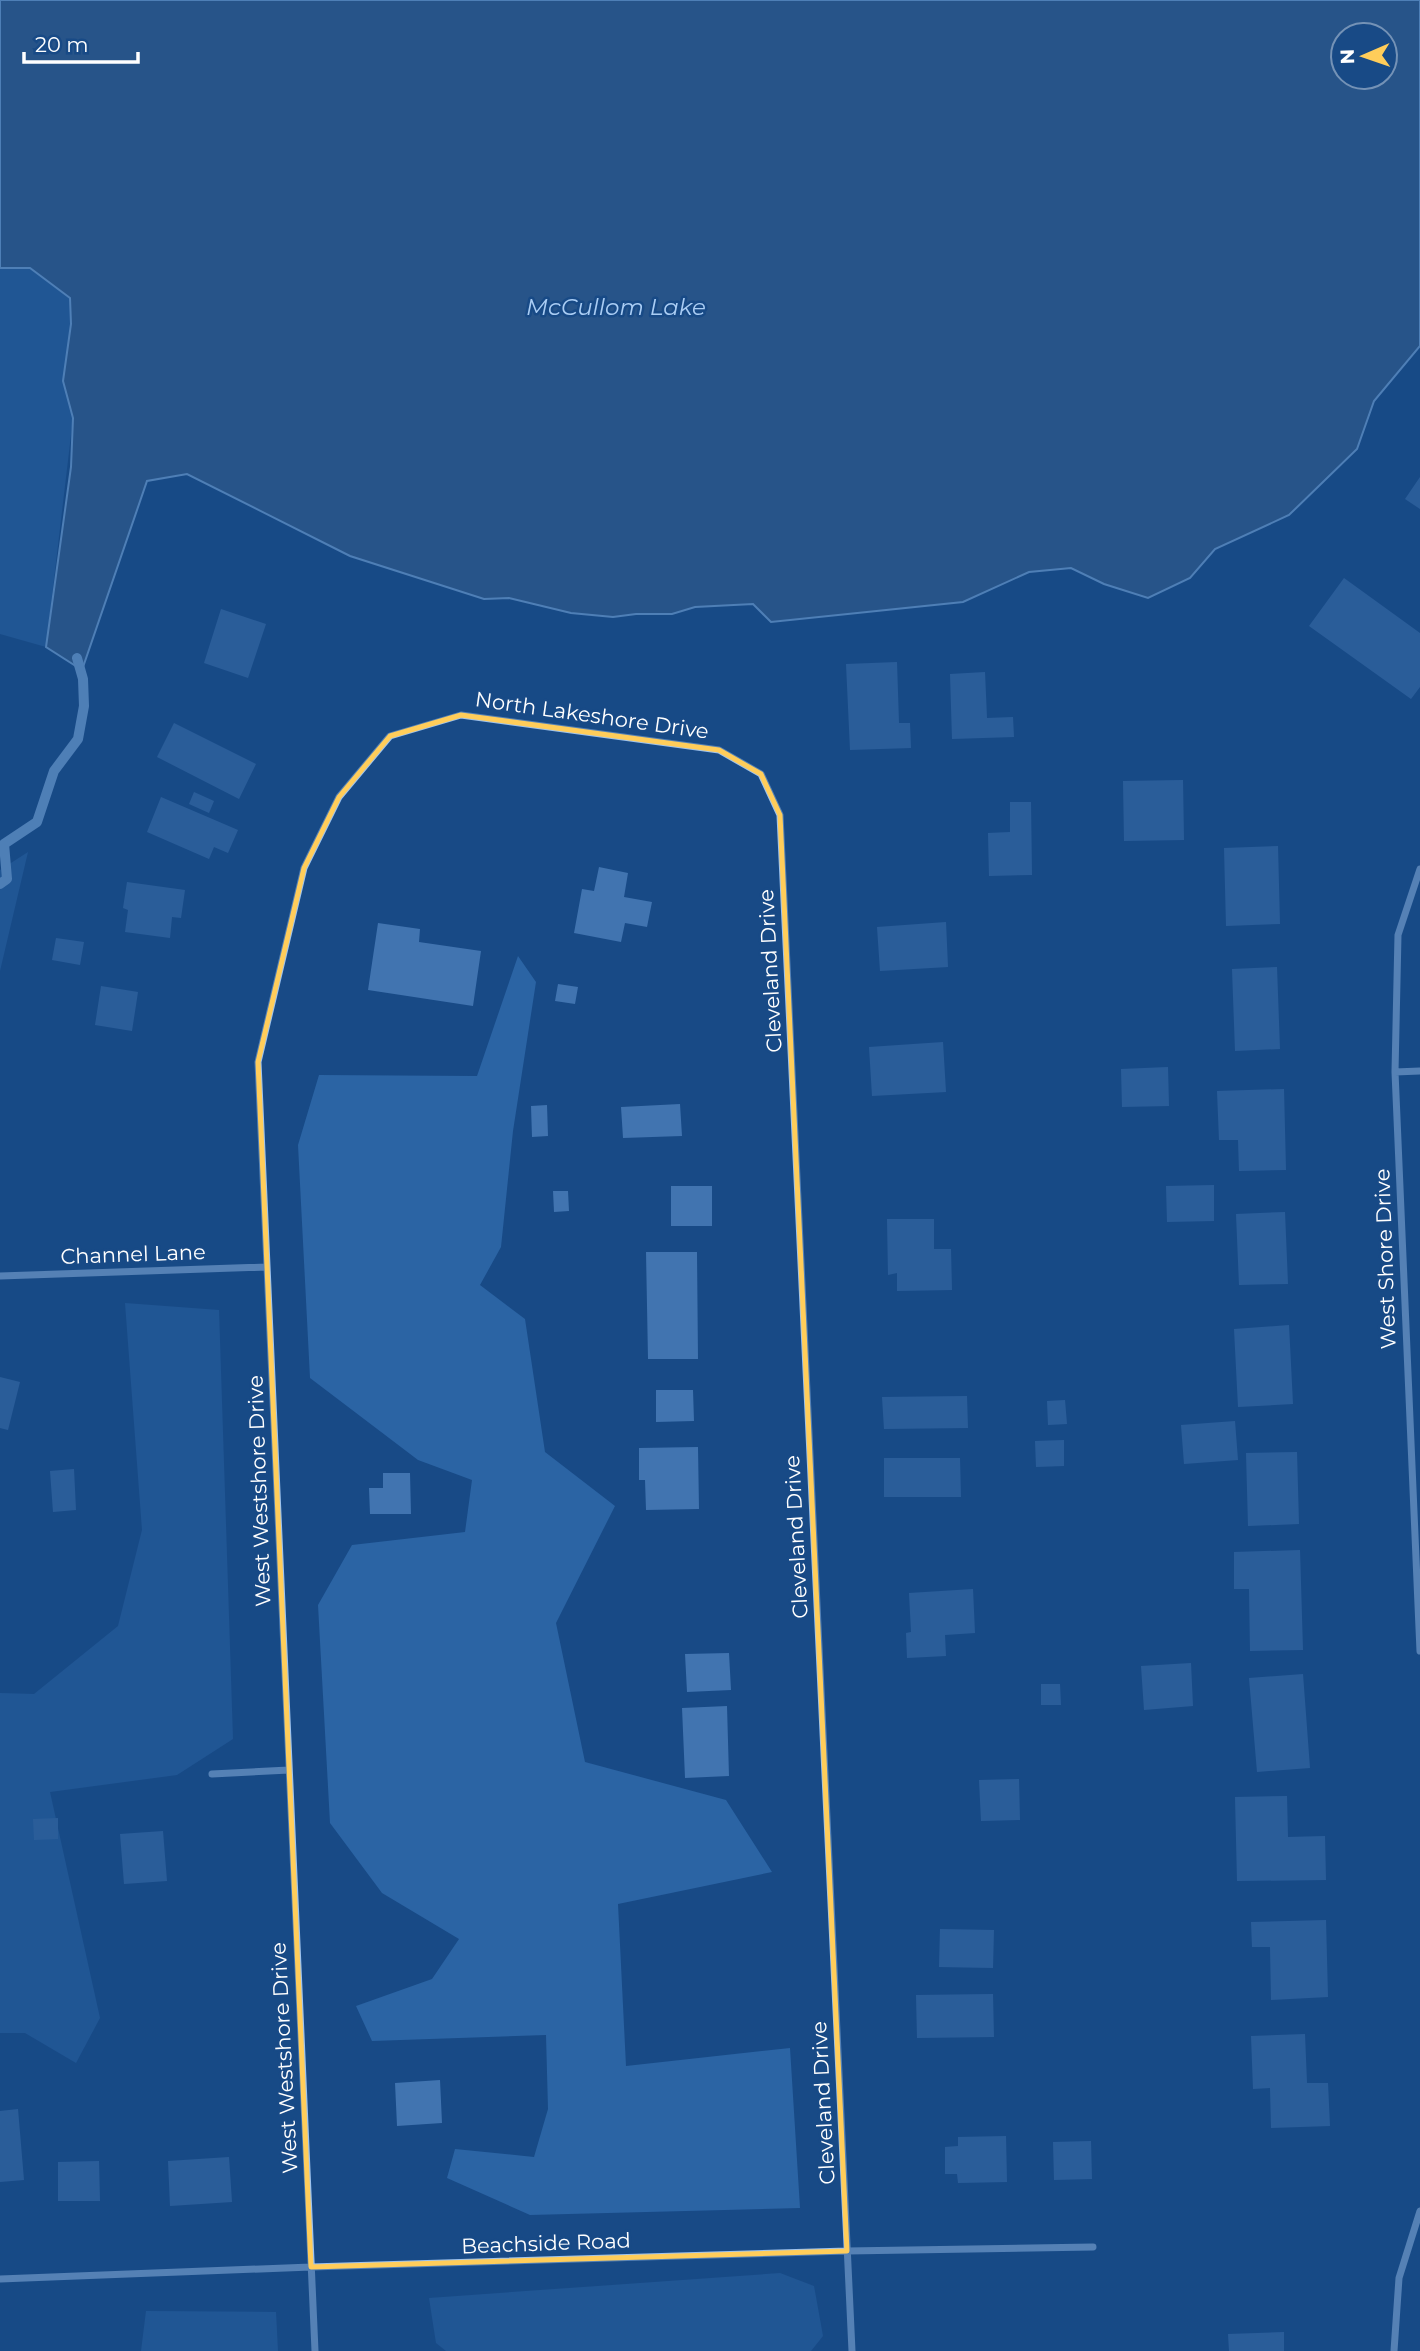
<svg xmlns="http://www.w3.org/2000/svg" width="1420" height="2351" viewBox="0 0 1420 2351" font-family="Montserrat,sans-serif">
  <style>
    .green { fill: #2b64a4 }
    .water { fill: #3b608c; stroke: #91beef; stroke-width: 2; fill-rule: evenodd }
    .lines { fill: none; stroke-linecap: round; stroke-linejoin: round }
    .stream { stroke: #91beef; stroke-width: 10 }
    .building { fill: #4174b0 }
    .street { stroke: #9fc3ed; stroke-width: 7 }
    .marked { fill: none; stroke: #ffcd5a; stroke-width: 5; stroke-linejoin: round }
    .labels { text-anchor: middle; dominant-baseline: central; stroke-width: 5; stroke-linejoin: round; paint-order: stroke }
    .street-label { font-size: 21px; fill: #fff; stroke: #184a86 }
    .water-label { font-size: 23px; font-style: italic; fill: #aacdf4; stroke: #184a86 }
  </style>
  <rect width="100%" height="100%" fill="#184a86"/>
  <!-- green -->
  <path class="green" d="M0 268H30L70 297 71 324 63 381 73 418 46 647 0 634Z
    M28 852 0 971V870Z
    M518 956 536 982 513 1131 501 1247 480 1285 525 1319 545 1452 615 1506 556 1623 585 1762 726 1800 772 1872 618 1904 626 2066 790 2048 800 2208 530 2215 447 2178 455 2149 534 2157 548 2109 546 2035 372 2041 356 2006 432 1979 459 1939 382 1893 330 1823 318 1605 352 1545 465 1532 472 1480 418 1460 310 1378 298 1145 319 1075 477 1076Z
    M125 1303 219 1310 233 1739 177 1775 50 1792 100 2018 76 2063 25 2033H0V1693L34 1694 118 1626 142 1530Z
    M780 2273 814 2286 823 2336 811 2351H446L436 2343 429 2298Z
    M146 2311 276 2312 278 2351H141Z"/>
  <!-- water -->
  <path class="water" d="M0 0H1420V346L1374 401 1357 449 1289 515 1215 549 1190 578 1148 598 1104 584 1071 568 1029 572 963 602 771 622 753 604 695 607 672 614H636L613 617 571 613 509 598 484 599 350 556 187 474 147 481 82 670 46 647 71 467 73 418 63 381 71 324 70 298 30 268H0ZM1343 35H1385V77H1343Z"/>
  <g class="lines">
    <!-- stream -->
    <path class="stream" d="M0 884 7 879 4 844 37 822 54 771 78 739 84 706 83 679 77 658"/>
  </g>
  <!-- building -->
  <path class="building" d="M1420 477V509L1405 499Z
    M1344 578 1420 633V687L1411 699 1309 626Z
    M221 609 266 624 248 678 204 663Z
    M897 662 899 723H910L911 748 850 750 846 664Z
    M985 672 987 718 1013 717 1014 737 952 739 950 674Z
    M174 723 256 764 239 799 157 757Z
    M1183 780 1184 840 1124 841 1123 781Z
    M194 792 214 801 209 813 189 804Z
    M161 797 238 830 228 853 214 847 209 859 147 832Z
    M1010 802H1031L1032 875 989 876 988 833 1010 832Z
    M1278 846 1280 924 1226 926 1224 848Z
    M599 867 628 873 624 897 652 902 647 927 625 923 621 942 574 933 582 889 594 891Z
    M127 882 185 890 181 918 172 917 170 938 125 932 128 910 123 908Z
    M946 922 948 967 880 971 877 927Z
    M378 923 420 929 419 942 481 951 473 1006 368 990Z
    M56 938 84 942 80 965 52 960Z
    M1277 967 1280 1049 1235 1051 1232 969Z
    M558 984 578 987 575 1004 555 1001Z
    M101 986 138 992 132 1031 95 1025Z
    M943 1042 946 1092 872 1096 869 1047Z
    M1168 1067 1169 1106 1122 1107 1121 1069Z
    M1284 1089 1286 1170 1239 1171 1238 1140H1219L1217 1091Z
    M680 1104 682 1136 623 1138 621 1107Z
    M547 1105 548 1136 532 1137 531 1106Z
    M1214 1185V1221L1167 1222 1166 1186Z
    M671 1186H712V1226H671Z
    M553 1191H568L569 1211 554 1212Z
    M1285 1212 1288 1284 1239 1285 1236 1214Z
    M887 1219H934V1249H951L952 1290 897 1291V1273L888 1275Z
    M646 1252H697L698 1359H648Z
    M1289 1325 1293 1404 1238 1407 1234 1329Z
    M0 1377 20 1382 8 1430 0 1428Z
    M656 1390H693L694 1421 656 1422Z
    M967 1396 968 1428 884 1429 882 1397Z
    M1065 1400 1067 1424 1048 1425 1047 1401Z
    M1235 1421 1238 1460 1184 1464 1181 1425Z
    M1064 1440V1466L1036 1467 1035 1441Z
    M698 1447 699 1509 646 1510 645 1480H639V1448Z
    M1297 1452 1299 1524 1248 1526 1246 1453Z
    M884 1458H960L961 1497H884Z
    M74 1469 76 1510 53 1512 50 1471Z
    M383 1473H410L411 1514H370L369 1488H383Z
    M1300 1550 1303 1650 1250 1651 1249 1589H1234V1552Z
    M973 1589 975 1633 945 1635 946 1656 907 1658 906 1633 911 1632 909 1593Z
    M729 1653 731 1690 687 1692 685 1654Z
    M1191 1663 1193 1706 1144 1710 1141 1666Z
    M1303 1674 1310 1768 1257 1772 1249 1678Z
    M1041 1684H1060L1061 1705H1041Z
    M727 1706 729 1776 685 1778 682 1708Z
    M1019 1779 1020 1820 981 1821 979 1780Z
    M1287 1796 1288 1837 1325 1836 1326 1880 1237 1881 1235 1797Z
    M58 1818V1839L34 1840 33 1819Z
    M163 1831 167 1881 124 1884 120 1834Z
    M1326 1920 1328 1997 1271 2000 1270 1947H1252L1251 1922Z
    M940 1929 994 1930 993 1968 939 1967Z
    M993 1994 994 2037 917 2038 916 1995Z
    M1305 2034 1307 2083H1328L1330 2126 1271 2128 1270 2088 1253 2089 1251 2036Z
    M440 2080 442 2123 397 2126 395 2083Z
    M18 2109 24 2180 0 2182V2111Z
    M1006 2136 1007 2182 958 2183 957 2174H945V2147L958 2146V2137Z
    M1091 2141 1092 2179 1054 2180 1053 2142Z
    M229 2157 232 2202 170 2206 168 2161Z
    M99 2161 100 2201H58V2162Z
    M1284 2332V2351H1229L1228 2334Z"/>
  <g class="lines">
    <!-- street -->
    <path class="street" d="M1420 869 1398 935 1395 1072 1420 1651
      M1395 1072 1420 1071
      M0 1276 267 1267
      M212 1774 289 1770
      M0 2279 311 2267 847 2251 1093 2247
      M315 2351 258 1062 304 868 339 797 390 736 461 715 719 750 761 774 780 815 852 2351
      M1394 2351 1399 2278 1420 2211"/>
  </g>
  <!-- marked area -->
  <path d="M0 0H1420V2351H0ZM461 715 719 750 761 774 780 815 847 2251 311 2267 258 1062 304 868 339 797 390 736Z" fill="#184a86" fill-opacity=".55" fill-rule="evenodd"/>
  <path class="marked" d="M461 715 719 750 761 774 780 815 847 2251 311 2267 258 1062 304 868 339 797 390 736Z"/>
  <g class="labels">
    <!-- street labels -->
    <g class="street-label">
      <text transform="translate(592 715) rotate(8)">North Lakeshore Drive</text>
      <text transform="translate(770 971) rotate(-93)">Cleveland Drive</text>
      <text transform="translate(133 1254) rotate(-2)">Channel Lane</text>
      <text transform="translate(1385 1259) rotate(-92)">West Shore Drive</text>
      <text transform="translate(259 1491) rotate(-92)">West Westshore Drive</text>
      <text transform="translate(796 1537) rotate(-93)">Cleveland Drive</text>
      <text transform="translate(284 2058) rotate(-93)">West Westshore Drive</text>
      <text transform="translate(823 2103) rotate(-93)">Cleveland Drive</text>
      <text transform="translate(546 2243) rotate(-2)">Beachside Road</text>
    </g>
    <!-- water labels -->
    <g class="water-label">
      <text x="616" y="307">McCullom Lake</text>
    </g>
  </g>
  <!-- north arrow -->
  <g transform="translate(1364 56) rotate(268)"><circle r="33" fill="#184a86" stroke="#7492b6" stroke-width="2"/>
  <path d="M0-5L12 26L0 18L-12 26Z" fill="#ffcd5a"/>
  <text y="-10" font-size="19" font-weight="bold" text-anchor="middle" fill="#ffffff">N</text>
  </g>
  <!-- scale -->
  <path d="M24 52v10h114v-10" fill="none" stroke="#ffffff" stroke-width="3.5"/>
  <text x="35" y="52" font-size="21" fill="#ffffff" stroke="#184a86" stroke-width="5" paint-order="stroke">20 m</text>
</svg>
